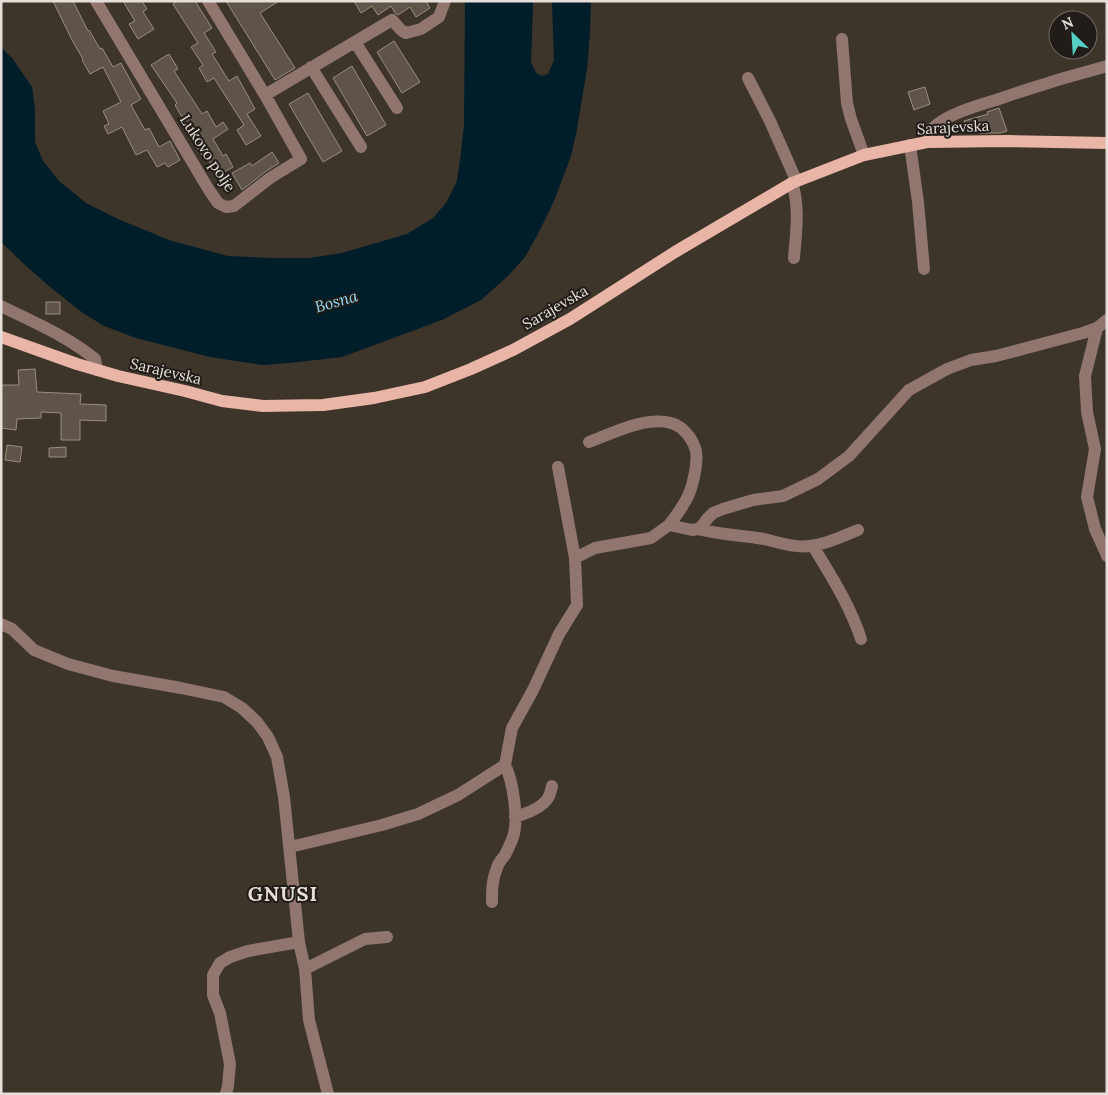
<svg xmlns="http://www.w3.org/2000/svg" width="1108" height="1095" viewBox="0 0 1108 1095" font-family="Lora,serif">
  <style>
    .water { fill: #001d2a }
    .building { fill: #5f544a; stroke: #998d82 }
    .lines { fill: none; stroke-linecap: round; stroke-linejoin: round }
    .minor { stroke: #90766f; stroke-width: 12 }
    .major { stroke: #e9b5a6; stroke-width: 12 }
    .labels { text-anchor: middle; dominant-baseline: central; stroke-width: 4; stroke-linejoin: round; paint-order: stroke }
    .street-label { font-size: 15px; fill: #e6dfd9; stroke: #211c18 }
    .water-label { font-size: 16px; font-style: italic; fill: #92d9fb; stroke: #211c18 }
    .district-label { font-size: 20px; font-weight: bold; letter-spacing: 1px; fill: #e6dfd9; stroke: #211c18 }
  </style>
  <rect width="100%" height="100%" fill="#3d342a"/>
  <!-- water -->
  <path class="water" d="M465 1H533L531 62 536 73 542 76 548 74 554 60 552 1H591L590 32 587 69 576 134 571 156 554 201 539 232 525 257 509 275 481 300 442 320 342 357 289 363 263 365 210 357 136 338 104 326 83 313 50 287 24 264 1 242V47L12 58 32 87 35 109V142L43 161 59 181 86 203 118 219 169 240 228 256 273 258H309L342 253 407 234 433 218 446 203 457 181 461 153 464 125Z"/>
  <!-- building -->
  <path class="building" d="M53 1H73L88 31 89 30 100 49 102 48 113 67 121 63 134 87 141 99 131 105 145 130 149 128 159 147 170 141 180 160 168 167 165 163 157 167 147 150 136 155 122 127 108 134 104 126 109 124 103 111 121 102 103 67 90 74 82 60 83 59 72 40Z
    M123 1H142L147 9 143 12 154 29 138 39 129 24 135 21Z
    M178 1H195L212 28 204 33 216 52 212 54 229 81 237 76 255 109 247 114 261 136 246 145 237 130 244 125 214 78 207 82 199 68 203 65 191 47 198 43 173 4Z
    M226 1H279L260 13 295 68 275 80Z
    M354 1H426L430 8 416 17 410 7 398 15 395 13 391 6 378 15 372 6 361 13Z
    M394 41 420 82 402 93 377 52Z
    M169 54 178 69 174 71 202 114 207 111 216 127 223 122 228 129 213 139 223 156 226 154 233 167 217 176 208 159 205 160 197 146 198 145 175 105 177 103 151 65Z
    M352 66 386 125 367 136 333 78Z
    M925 87 930 104 914 110 908 92Z
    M308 93 342 151 323 162 289 104Z
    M999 108 1007 131 1000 133H980V132L968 133 964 121 988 114 987 112Z
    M272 152 279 163 265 172 242 190 232 173 250 163 252 166Z
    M46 302H60V314H46Z
    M35 369 37 392 81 394 80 404 106 405V421L80 420V440H61V413L41 412V418L17 419 16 430 1 428V385H19L18 370Z
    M7 445 22 447 20 462 5 460Z
    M66 447V457H49V448Z"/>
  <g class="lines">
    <!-- minor -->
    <path class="minor" d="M96 1 209 190 218 203 226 207 234 206 270 178 301 159 265 95
      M208 1 265 95 392 20 401 30 406 33 421 29 439 17 445 1
      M842 39 847 103 851 119 864 155
      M355 42 397 108
      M311 67 361 147
      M748 78 770 121 796 180
      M927 142C927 137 929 131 933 128 947 114 977 106 996 100 1033 87 1069 76 1107 66
      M910 145 918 202 924 269
      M792 183C800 207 796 233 794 258
      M1 306C33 322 67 336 95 359L97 370
      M1097 328 1085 376 1087 412 1095 449 1087 497 1095 529 1105 551 1107 556
      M589 442C613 433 646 416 671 423 683 426 693 439 696 451 698 462 693 486 688 496 683 507 676 516 669 525
      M558 467 575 558
      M698 529C720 535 742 535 764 539 780 543 794 548 810 546 827 544 843 536 858 530
      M813 546C831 576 850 605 861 639
      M1 624 12 629 34 650 68 664 113 676 181 688 224 697 242 708 257 722 268 737 277 757 284 797 299 942
      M515 817C525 814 542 808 548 798 550 795 551 790 552 786
      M290 847 382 825 418 814 458 795 505 765 512 728 533 690 559 634 577 605 575 558 595 548 651 538 669 525 692 530 698 529 702 526 707 519 713 513 723 509 753 500 783 496 818 479 849 456 909 390 947 369 971 360 996 356 1083 333 1097 328 1107 320
      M492 902C492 890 492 879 497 868 498 863 502 859 505 855 508 849 511 843 513 837 519 820 513 781 505 765
      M305 969 365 939 387 937
      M226 1094 228 1086 230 1064 220 1013 213 995V975L220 963 230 957 248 951 299 942 305 969 309 1020 328 1094"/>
    <!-- major -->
    <path class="major" d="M1 337 77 364 118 376 185 391 222 401 263 406 323 405 374 398 425 387 471 369 513 350 570 319 675 252 792 183 864 155 927 142 1008 141 1107 143"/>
  </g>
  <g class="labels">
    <!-- street labels -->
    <g class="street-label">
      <text transform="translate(953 127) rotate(-3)">Sarajevska</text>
      <text transform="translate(208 153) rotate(57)">Lukovo polje</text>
      <text transform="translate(555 307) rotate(-30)">Sarajevska</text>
      <text transform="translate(166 371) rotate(13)">Sarajevska</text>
    </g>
    <!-- water labels -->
    <g class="water-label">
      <text transform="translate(336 301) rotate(-16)">Bosna</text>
    </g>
    <!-- district labels -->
    <g class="district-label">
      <text x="283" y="893">GNUSI</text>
    </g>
  </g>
  <!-- border -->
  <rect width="1108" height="1095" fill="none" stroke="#e6dfd9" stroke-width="5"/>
  <!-- north arrow -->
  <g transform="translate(1073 35) rotate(335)"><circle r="24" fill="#211c18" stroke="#706a65"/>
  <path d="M0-4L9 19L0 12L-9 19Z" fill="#55cec5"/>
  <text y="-8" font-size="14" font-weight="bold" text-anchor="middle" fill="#e6dfd9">N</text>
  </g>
</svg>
